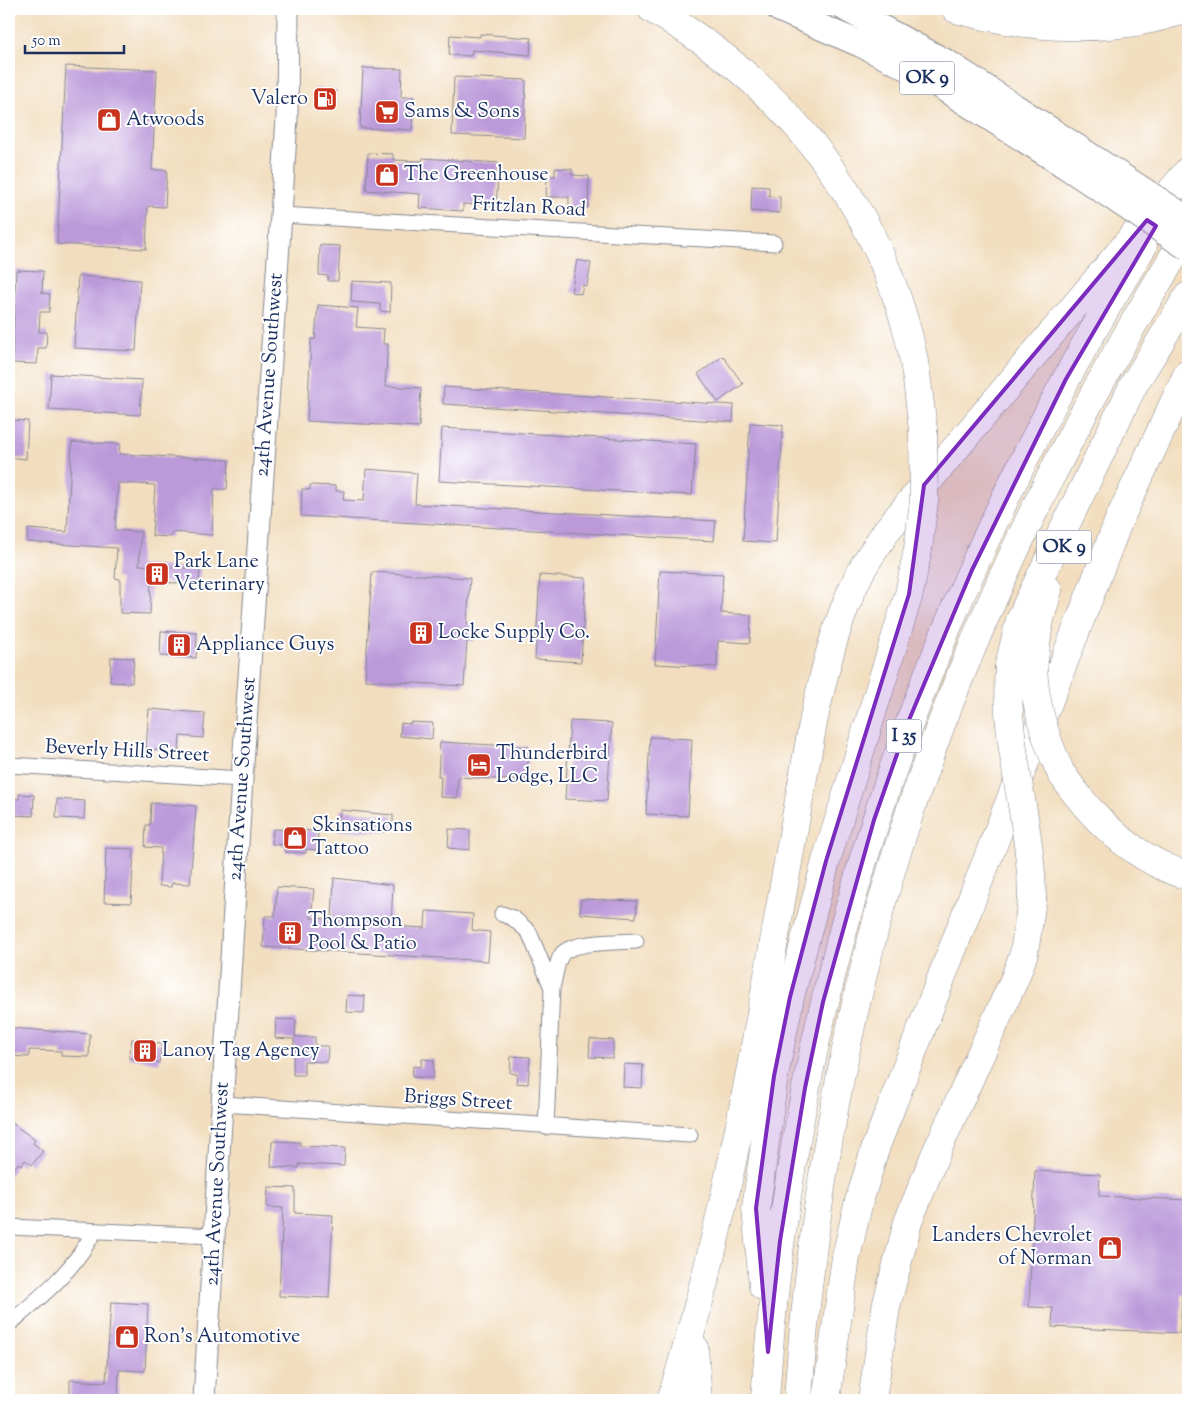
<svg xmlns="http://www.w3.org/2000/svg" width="1197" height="1409" viewBox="0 0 1197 1409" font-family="'Sorts Mill Goudy',serif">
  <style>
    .building { fill: #bc9ada }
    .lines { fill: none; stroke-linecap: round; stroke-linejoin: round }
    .minor-casing { stroke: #86868e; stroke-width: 17 }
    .secondary-casing { stroke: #86868e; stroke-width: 23 }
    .trunk-casing { stroke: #86868e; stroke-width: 27 }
    .motorway-casing { stroke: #86868e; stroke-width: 29 }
    .minor { stroke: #fff; stroke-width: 15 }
    .secondary { stroke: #fff; stroke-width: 21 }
    .trunk { stroke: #fff; stroke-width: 25 }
    .motorway { stroke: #fff; stroke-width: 28 }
    .trunk-bridge-casing { stroke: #86868e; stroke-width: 27; stroke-linecap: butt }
    .motorway-bridge-casing { stroke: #86868e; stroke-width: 29; stroke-linecap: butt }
    .trunk-bridge { stroke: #fff; stroke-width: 25 }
    .motorway-bridge { stroke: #fff; stroke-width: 28 }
    .marked { fill: #7b2cbf; fill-opacity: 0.2; stroke: #7b2cbf; stroke-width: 4; stroke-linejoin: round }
    .labels { text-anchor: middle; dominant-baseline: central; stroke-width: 4; stroke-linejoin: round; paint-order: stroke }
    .shield { fill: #fff; stroke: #5f6d8e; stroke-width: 1 }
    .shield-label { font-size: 19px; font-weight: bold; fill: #1b2f5e }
    .poi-label { font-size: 20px; fill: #1b2f5e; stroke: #fff; text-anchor: start }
    .street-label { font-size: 20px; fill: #1b2f5e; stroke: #fff }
  </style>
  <rect width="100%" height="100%" fill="#fff"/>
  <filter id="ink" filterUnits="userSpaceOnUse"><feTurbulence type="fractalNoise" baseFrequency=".02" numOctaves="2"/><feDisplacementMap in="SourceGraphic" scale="10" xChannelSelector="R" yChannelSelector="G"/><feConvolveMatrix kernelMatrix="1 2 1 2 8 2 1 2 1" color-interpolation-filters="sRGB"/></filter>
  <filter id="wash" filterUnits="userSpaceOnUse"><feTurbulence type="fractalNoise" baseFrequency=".0096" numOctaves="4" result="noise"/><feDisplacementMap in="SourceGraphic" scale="20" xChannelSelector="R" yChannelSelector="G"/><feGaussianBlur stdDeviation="1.12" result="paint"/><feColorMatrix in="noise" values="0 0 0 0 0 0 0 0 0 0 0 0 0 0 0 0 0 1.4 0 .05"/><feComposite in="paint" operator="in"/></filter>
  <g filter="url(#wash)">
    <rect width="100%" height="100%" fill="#f2debf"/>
    <g id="blocks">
      <!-- building -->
      <path class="building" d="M480 34 531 38 530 55 472 50 471 56 449 55 450 35 480 37Z
        M66 66 157 70 152 170H167L165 207 148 206 146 249 57 244Z
        M363 68 402 69 401 97H414L412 130 360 128Z
        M454 77 526 80 524 138 452 135Z
        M317 88 336 91 333 110 315 108Z
        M368 153 393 154V160L422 161 423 158 499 163 496 206 463 204V211L419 208 420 194 366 190Z
        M555 168 572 169V175L589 176 588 208H569V197H546L547 176H555Z
        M752 186 769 187V196L780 197V213L751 211Z
        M320 245 340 246 338 281H328V276L319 275Z
        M577 260 591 263 587 286 583 285 581 294 571 292Z
        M16 270 43 271 42 293 50 294 49 312H40L39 332H47L46 348H38L37 364 12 363Z
        M78 276 140 280 136 351 74 348Z
        M352 281 391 283 390 312 380 311V304L351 302Z
        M318 305 358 308 356 327 384 329 383 344H388L385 386 421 388 419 427 307 421 311 339H315Z
        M723 356 743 384 718 402 698 374Z
        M51 374 142 380 140 415 49 410Z
        M444 387 734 405 733 422 443 404Z
        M9 420 28 421 26 459 9 457Z
        M750 423 783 425 776 543 743 541Z
        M442 428 696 444 692 495 439 481Z
        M72 442 120 444 119 454 229 460 227 489H214L212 535 172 532 171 537 152 536 155 485 118 483 115 530 141 532 139 565 200 569 199 585 151 581 150 614 120 613V579L115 578 117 548 27 542 28 529 67 532Z
        M366 469 417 473 415 504 716 521 714 541 301 516 302 489 310 490V485L336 486V491H344L343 500 364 501Z
        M660 571 723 574 721 613 751 615 750 643 718 641 717 667 655 664Z
        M372 572 470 578 467 624H475L474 641H467L464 686 365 680Z
        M540 575 586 578 581 662 535 659Z
        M161 631 197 633 196 658 160 656Z
        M111 657 134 658 132 683 110 682Z
        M149 709 205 713 203 738 180 736 179 751 146 749Z
        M570 721 612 723 607 801 565 799Z
        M410 722 433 723 432 739 400 736 401 723 410 724Z
        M650 737 692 739 688 816 646 814Z
        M440 742 529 747 527 781 458 777 457 798 440 797 441 777H438Z
        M19 794 34 795 33 816 10 815V799H19Z
        M57 799 85 801 84 819 56 818Z
        M151 803 196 806 190 884 172 883 171 887 159 886 161 848 145 847 146 825H150Z
        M340 810 393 815V829H385V832L338 831Z
        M273 829 318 831 317 850 306 849V853L285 852V845L272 844Z
        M449 829 470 830V850L448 848Z
        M106 848 134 849 131 903 104 902Z
        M334 878 393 885 391 926 425 928 426 911 473 914 472 930 490 932 488 961 263 947 265 916H275L277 887 314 889 311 918 332 919Z
        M581 899 637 901 636 918 580 914Z
        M347 995 365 996 364 1013 346 1012Z
        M276 1019 296 1020 295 1037H315V1046H328L327 1062 304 1061V1075H293L294 1039 275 1038Z
        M10 1028 90 1034 89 1057 61 1056V1051L29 1050V1057L9 1056Z
        M132 1039 162 1044 159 1063 129 1058Z
        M590 1039 613 1040V1058L589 1057Z
        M511 1056 530 1057 528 1084 516 1083 517 1074 510 1073Z
        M422 1059 434 1060 433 1078 412 1077 413 1066 421 1067Z
        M624 1064 643 1065 642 1088 623 1087Z
        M9 1121 35 1140 33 1143 43 1151 32 1165 25 1160 22 1165 18 1163 9 1177Z
        M272 1141 300 1142V1146L345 1148 344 1166 299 1164V1168L271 1167Z
        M1035 1171 1100 1174 1099 1196 1188 1200V1295H1182L1180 1333 1052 1327 1053 1308 1029 1307Z
        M268 1187 295 1188V1213L333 1215 329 1298 279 1296 283 1208 267 1207Z
        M111 1302 148 1304 145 1371 119 1370 118 1400H70V1380L106 1382Z"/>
    </g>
  </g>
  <g filter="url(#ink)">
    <use href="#blocks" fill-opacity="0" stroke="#86868e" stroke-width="1"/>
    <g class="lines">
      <defs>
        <path id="minor" d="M281 215 774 243
          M9 765 242 779
          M502 914 513 918 529 932 552 988 546 1127
          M552 988C555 978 556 962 562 954 572 941 620 942 636 941
          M223 1104 690 1135
          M9 1227 215 1236
          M9 1324C43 1295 72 1272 94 1232"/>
        <path id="secondary" d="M204 1400 242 779 281 215 287 118 288 9"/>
        <path id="trunk" d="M779 9 860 44 924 76 1064 165
          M846 9 948 63 1083 151"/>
        <path id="motorway" d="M652 9C776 79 869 191 907 330 916 363 919 397 923 430
          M956 9C1029 29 1113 35 1186 9
          M1009 666 1020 620 1032 594 1133 386 1188 296
          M1033 667 1039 623 1048 590
          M1061 773C1093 820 1133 859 1188 876
          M763 1286 756 1208 774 1076 790 997 826 861 909 594 918 549
          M694 1347 698 1400
          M671 1400C740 1178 771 946 814 718 825 669 836 621 859 575 866 560 878 545 887 530L1188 171
          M765 1400C792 983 925 602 1143 246
          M798 1400C808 1252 830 1106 866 962 929 709 1050 454 1188 233
          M826 1400 846 1257 858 1205 876 1146 1119 520 1188 373
          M872 1400 886 1307 908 1222 935 1155 1015 978 1024 953 1032 900"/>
      </defs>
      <!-- minor casing -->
      <use href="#minor" class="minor-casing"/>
      <!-- secondary casing -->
      <use href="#secondary" class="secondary-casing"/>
      <!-- trunk casing -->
      <use href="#trunk" class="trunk-casing"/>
      <!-- motorway casing -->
      <use href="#motorway" class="motorway-casing"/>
      <!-- minor -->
      <use href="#minor" class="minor"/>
      <!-- secondary -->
      <use href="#secondary" class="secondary"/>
      <!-- trunk -->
      <use href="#trunk" class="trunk"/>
      <!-- motorway -->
      <use href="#motorway" class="motorway"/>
      <defs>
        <path id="trunk-bridge" d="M1083 151 1188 219
          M1064 165 1188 248"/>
        <path id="motorway-bridge" d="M918 549 924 501 923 430
          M1009 666C1003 745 1032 821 1032 900
          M1033 667C1035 706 1045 738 1061 773"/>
      </defs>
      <!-- trunk-bridge casing -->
      <use href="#trunk-bridge" class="trunk-bridge-casing"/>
      <!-- motorway-bridge casing -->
      <use href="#motorway-bridge" class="motorway-bridge-casing"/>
      <!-- trunk-bridge -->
      <use href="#trunk-bridge" class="trunk-bridge"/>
      <!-- motorway-bridge -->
      <use href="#motorway-bridge" class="motorway-bridge"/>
    </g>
  </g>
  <!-- marked area -->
  <path class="marked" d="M1147 220 1156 226 1066 379 972 570 909 720 874 820 823 1002 805 1088 780 1241 768 1352 756 1208 774 1076 790 997 826 861 909 594 924 485Z"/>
  <!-- icons -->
  <defs>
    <symbol id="fuel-square" viewBox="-11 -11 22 22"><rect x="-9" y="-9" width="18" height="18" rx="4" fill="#c8321e" stroke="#fff"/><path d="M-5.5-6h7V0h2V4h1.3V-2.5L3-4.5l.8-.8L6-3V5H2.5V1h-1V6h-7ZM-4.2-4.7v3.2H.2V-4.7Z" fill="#fff"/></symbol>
    <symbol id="supermarket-square" viewBox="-11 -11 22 22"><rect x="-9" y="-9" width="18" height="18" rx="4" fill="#c8321e" stroke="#fff"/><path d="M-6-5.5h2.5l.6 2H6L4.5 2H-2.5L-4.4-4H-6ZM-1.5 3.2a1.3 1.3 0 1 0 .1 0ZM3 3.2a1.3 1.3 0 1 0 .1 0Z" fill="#fff"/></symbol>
    <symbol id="shop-square" viewBox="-11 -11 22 22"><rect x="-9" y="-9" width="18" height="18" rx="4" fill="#c8321e" stroke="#fff"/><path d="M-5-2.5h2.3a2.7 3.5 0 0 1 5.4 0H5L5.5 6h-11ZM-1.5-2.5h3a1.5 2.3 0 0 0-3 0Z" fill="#fff"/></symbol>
    <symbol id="building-square" viewBox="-11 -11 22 22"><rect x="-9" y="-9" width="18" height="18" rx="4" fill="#c8321e" stroke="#fff"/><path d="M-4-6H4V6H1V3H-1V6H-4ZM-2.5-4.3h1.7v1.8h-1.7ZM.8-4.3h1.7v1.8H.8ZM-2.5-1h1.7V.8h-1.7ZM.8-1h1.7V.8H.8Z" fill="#fff"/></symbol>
    <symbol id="hotel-square" viewBox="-11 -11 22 22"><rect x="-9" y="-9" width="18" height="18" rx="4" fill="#c8321e" stroke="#fff"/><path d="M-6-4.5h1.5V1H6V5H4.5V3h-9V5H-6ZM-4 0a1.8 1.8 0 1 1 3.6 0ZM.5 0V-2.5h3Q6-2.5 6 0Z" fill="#fff"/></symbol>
  </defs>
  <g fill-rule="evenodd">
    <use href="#fuel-square" x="311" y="85" width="28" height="28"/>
    <use href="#supermarket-square" x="373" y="98" width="28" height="28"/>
    <use href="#shop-square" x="95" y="106" width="28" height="28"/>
    <use href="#shop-square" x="373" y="161" width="28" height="28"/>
    <use href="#building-square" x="143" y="560" width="28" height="28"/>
    <use href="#building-square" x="407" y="619" width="28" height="28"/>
    <use href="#building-square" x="165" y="631" width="28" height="28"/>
    <use href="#hotel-square" x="465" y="751" width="28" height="28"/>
    <use href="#shop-square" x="281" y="824" width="28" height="28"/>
    <use href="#building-square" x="276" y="919" width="28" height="28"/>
    <use href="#building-square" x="131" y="1037" width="28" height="28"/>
    <use href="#shop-square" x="1096" y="1234" width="28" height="28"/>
    <use href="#shop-square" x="113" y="1323" width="28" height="28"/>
  </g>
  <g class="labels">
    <!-- shield labels -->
    <g class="shield">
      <rect x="899.5" y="61.5" width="55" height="33" rx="4"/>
      <rect x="1036.5" y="530.5" width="55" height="33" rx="4"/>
      <rect x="886.5" y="719.5" width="35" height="33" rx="4"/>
    </g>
    <g class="shield-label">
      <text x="927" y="78">OK 9</text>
      <text x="1064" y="547">OK 9</text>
      <text x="904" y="736">I 35</text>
    </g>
    <!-- poi labels -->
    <g class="poi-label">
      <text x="308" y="99" text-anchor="end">Valero</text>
      <text x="404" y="112">Sams &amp; Sons</text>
      <text x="126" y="120">Atwoods</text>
      <text x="404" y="175">The Greenhouse</text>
      <text x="174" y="562">Park Lane<tspan x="174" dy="23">Veterinary</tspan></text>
      <text x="438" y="633">Locke Supply Co.</text>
      <text x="196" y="645">Appliance Guys</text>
      <text x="496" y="754">Thunderbird<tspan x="496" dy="23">Lodge, LLC</tspan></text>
      <text x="312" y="826">Skinsations<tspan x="312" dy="23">Tattoo</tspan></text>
      <text x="308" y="921">Thompson<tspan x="308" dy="23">Pool &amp; Patio</tspan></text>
      <text x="162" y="1051">Lanoy Tag Agency</text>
      <text x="1092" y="1236" text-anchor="end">Landers Chevrolet<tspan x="1092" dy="23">of Norman</tspan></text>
      <text x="144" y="1337">Ron's Automotive</text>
    </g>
    <!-- street labels -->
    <g class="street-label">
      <text transform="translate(529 208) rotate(3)">Fritzlan Road</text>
      <text transform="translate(270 375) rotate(-86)">24th Avenue Southwest</text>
      <text transform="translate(127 752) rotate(3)">Beverly Hills Street</text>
      <text transform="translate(243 779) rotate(-86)">24th Avenue Southwest</text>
      <text transform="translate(458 1101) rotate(4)">Briggs Street</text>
      <text transform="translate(218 1184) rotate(-87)">24th Avenue Southwest</text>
    </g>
  </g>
  <!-- margin -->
  <rect width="1197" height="1409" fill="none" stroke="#fff" stroke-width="30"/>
  <!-- scale -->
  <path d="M25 45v8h99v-8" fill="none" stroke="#1b2f5e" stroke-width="2.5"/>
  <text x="32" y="45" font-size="15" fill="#1b2f5e" stroke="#ffffff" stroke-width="4" paint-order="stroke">50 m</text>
</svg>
